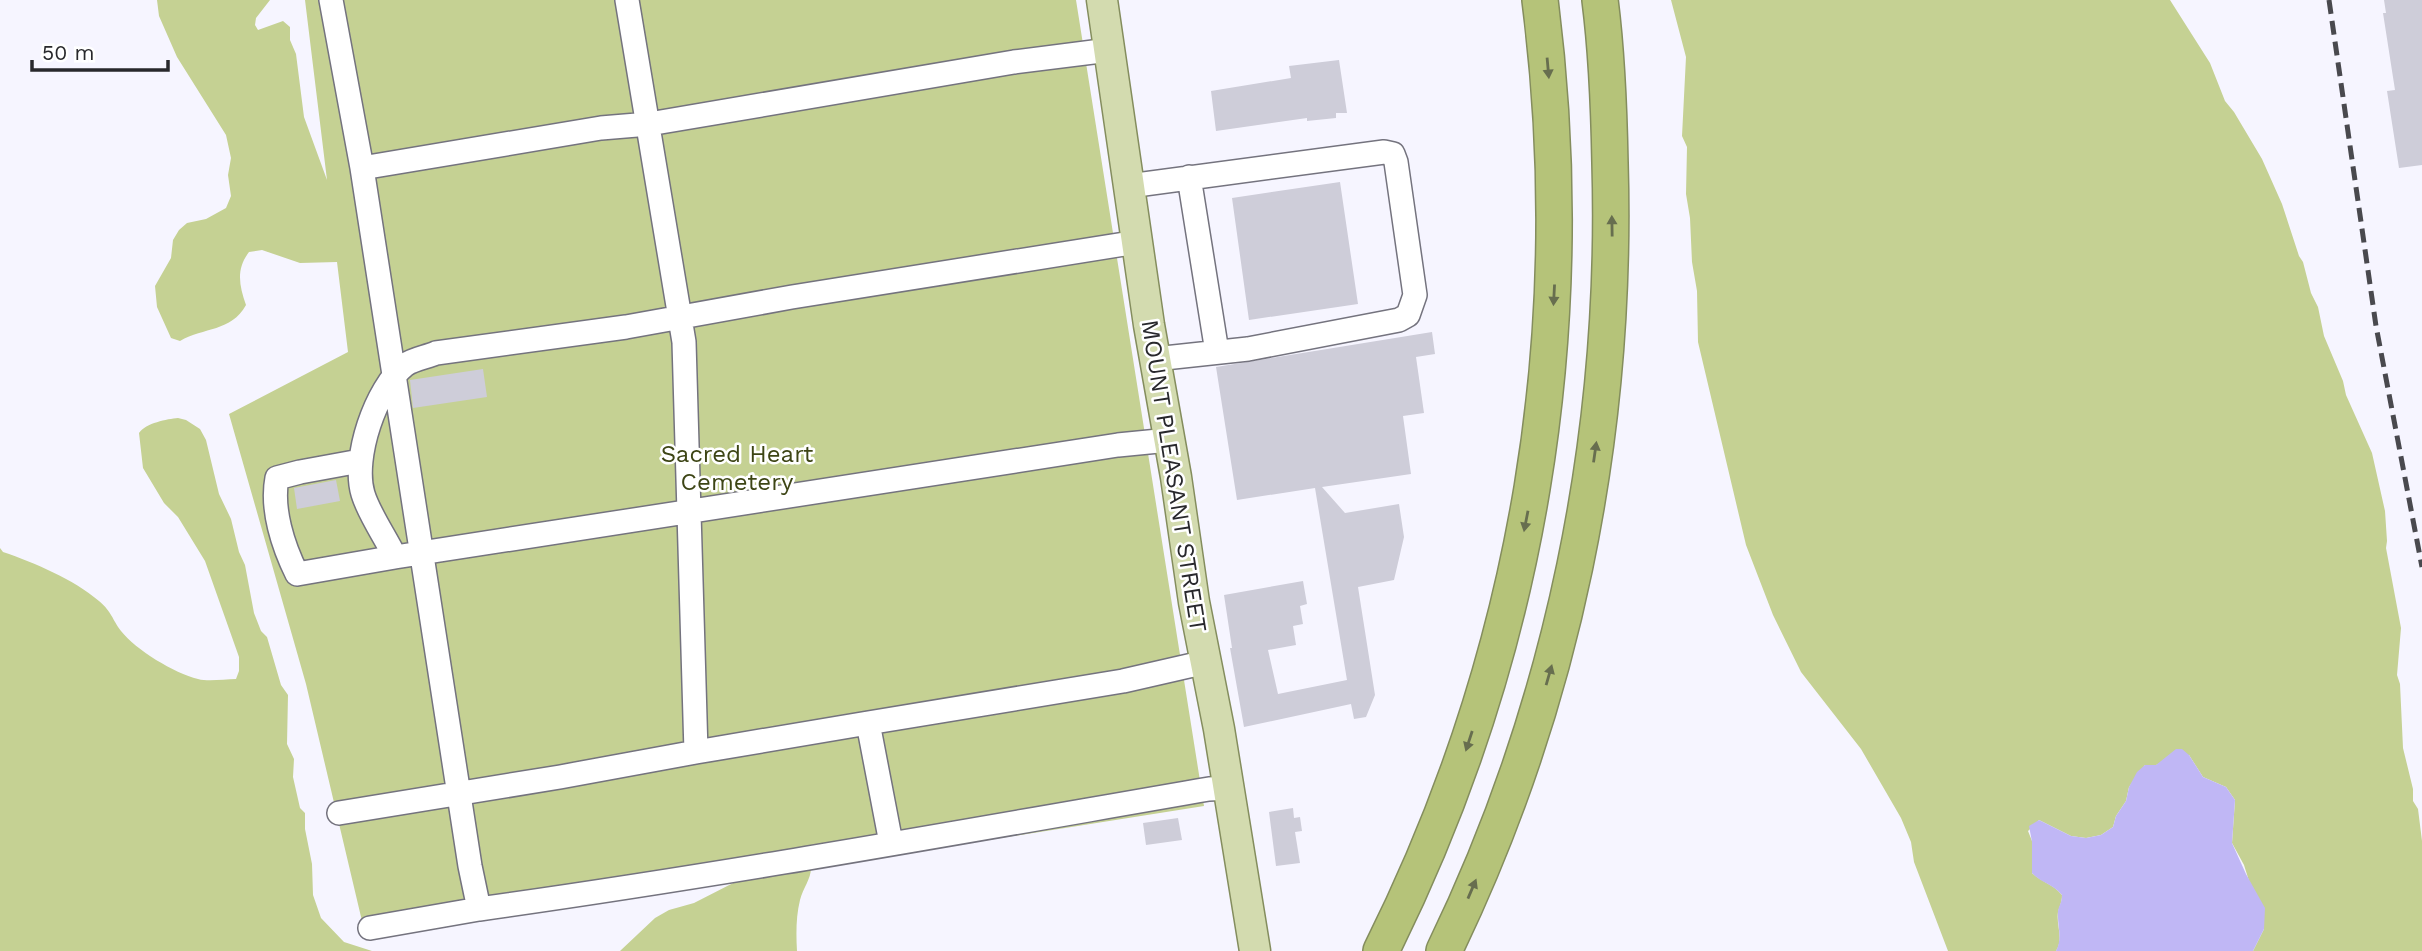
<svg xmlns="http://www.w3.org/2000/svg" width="2422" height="951" viewBox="0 0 2422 951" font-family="'Work Sans',sans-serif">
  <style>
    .green { fill: #c5d193 }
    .water { fill: #c0b7f5 }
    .building { fill: #cecdd9 }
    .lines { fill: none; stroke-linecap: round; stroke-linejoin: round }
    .minor-casing { stroke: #74737e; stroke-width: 26 }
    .major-casing { stroke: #848d5e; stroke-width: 33 }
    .highway-casing { stroke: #848d5e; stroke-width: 38 }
    .minor { stroke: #fff; stroke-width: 23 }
    .major { stroke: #d3dbaf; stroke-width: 30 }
    .highway { stroke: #b5c379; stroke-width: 35 }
    .rail { stroke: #49494e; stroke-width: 5; stroke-dasharray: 14 7; stroke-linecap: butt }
    .oneway { fill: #676e4f }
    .labels { text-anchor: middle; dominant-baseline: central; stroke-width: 5; stroke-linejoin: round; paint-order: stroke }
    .park-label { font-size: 24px; fill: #3d4515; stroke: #fff }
    .street-label { font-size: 24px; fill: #28282c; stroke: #fff }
  </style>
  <rect width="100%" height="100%" fill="#f6f5ff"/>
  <!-- green -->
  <path class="green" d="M157 0H270L256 18 255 25 258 30 283 21 290 27V40L296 54 304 117 327 180 305 0H1076L1204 806 811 868C811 879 803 888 800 900 796 916 796 934 797 951H620L655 918 669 910 694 903 741 879 366 938 306 684 229 414 348 352 337 262 300 263 262 250 249 252C236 269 239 285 246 305 231 332 204 327 180 341L171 338 157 307 155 286 171 258 173 240 179 230 187 223 206 219 226 208 231 196 228 175 231 158 226 135 177 57 159 16Z
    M1671 0H2170L2210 63 2225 101 2234 112 2262 159 2282 204 2299 256 2303 262 2311 293 2318 307 2324 336 2343 381 2346 395 2372 453 2385 511 2387 541 2386 548 2401 628 2397 675 2400 684 2403 748 2413 789V801L2418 809 2422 841V951H2253L2264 929 2244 865 2232 843 2235 800 2226 787 2203 777 2189 755 2156 765H2145L2129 787 2126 801 2116 816 2113 827 2101 835 2086 838 2071 836 2039 820 2028 831 2032 841V873C2041 882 2052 883 2062 895 2062 902 2060 905 2058 912 2056 926 2064 938 2056 951H1948L1914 862 1911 842 1901 818 1861 749 1801 672 1773 615 1746 545 1698 342 1697 291 1692 262 1690 218 1686 194 1687 147 1682 136 1686 57Z
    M178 418 186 420 200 429 206 440 219 494 231 519 239 552 245 565 254 613 261 631 267 637 281 685 288 695 287 744 294 759 293 777 300 808 305 813V829L312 864 313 895 321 918 344 942 372 951H0V548L3 552C35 563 73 579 99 601 112 612 112 619 121 631 136 650 174 673 198 679 209 682 224 679 236 679L239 671V657L205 561 178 517 164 503 143 468 139 433C146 423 167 419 178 418Z"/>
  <!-- water -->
  <path class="water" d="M2176 749H2182L2189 755 2203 777 2226 787 2235 800 2232 843 2246 874 2265 908 2264 929 2253 951H2056C2063 938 2057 926 2058 911 2059 905 2062 903 2062 895 2052 883 2041 883 2032 873V842L2029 826 2039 820 2071 836 2086 838 2101 835 2113 827 2116 816 2126 801 2129 787 2137 772 2145 765H2156Z"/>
  <!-- building -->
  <path class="building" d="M2384 0H2422V165L2399 168 2387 91 2395 90 2383 13H2386Z
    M1339 60 1347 113H1336V118L1307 121V118L1216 131 1211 91 1291 78 1289 66Z
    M1340 182 1358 304 1249 320 1232 198Z
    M1432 332 1435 354 1416 357 1424 413 1403 416 1411 474 1322 487 1345 513 1399 504 1404 537 1394 580 1358 587 1375 695 1366 717 1354 719 1351 704 1244 727 1230 648H1232L1224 595 1303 581 1307 604 1300 606 1303 624 1293 626 1296 645 1268 650 1278 694 1347 680 1315 488 1237 500 1216 367Z
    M483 369 487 397 413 408 410 380Z
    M336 480 340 501 297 509 294 488Z
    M1293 808 1294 818 1300 817 1302 831 1295 832 1300 863 1276 866 1269 812Z
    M1178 818 1182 840 1146 845 1143 823Z"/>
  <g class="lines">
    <defs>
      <path id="minor" d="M331 0 362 168
        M1189 177 1217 352
        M1129 186 1384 152 1393 154 1396 162 1415 295 1408 315 1399 320 1248 349 1155 359
        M1137 242 792 297 626 327 436 353C427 357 413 359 405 365 376 388 352 458 363 494 369 514 386 538 395 557L1118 445 1169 440
        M360 461 300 472 277 478C271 509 283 546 297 574L395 557
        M696 752 868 723
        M339 813 560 777 696 752 684 342 627 0
        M891 843 868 723 1123 681 1206 662
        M479 909C723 875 966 831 1209 789L1229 788
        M370 928 479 909 470 866 362 168 601 128 649 124 1014 62 1109 50"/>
      <path id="major" d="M1102 0 1149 325 1176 477 1194 602 1219 729 1255 951"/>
      <path id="highway" d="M1381 951C1530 653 1582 330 1540 0
        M1444 951C1563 706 1618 435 1610 163 1609 109 1607 54 1600 0"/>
    </defs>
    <!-- minor casing -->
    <use href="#minor" class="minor-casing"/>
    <!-- major casing -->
    <use href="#major" class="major-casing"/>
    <!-- highway casing -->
    <use href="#highway" class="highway-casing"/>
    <!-- minor -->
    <use href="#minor" class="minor"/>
    <!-- major -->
    <use href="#major" class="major"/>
    <!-- highway -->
    <use href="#highway" class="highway"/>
    <!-- rail -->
    <path class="rail" d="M2329 0 2376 326 2422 567"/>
  </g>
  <!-- one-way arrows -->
  <defs><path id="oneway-solid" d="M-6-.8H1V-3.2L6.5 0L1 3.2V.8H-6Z" transform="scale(1.75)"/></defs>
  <g class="oneway">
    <use href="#oneway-solid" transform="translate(1548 68) rotate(85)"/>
    <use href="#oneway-solid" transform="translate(1612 226) rotate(-91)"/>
    <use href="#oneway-solid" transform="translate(1554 295) rotate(93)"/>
    <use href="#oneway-solid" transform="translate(1595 452) rotate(-82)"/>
    <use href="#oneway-solid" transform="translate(1526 521) rotate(101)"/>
    <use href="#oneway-solid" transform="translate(1549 675) rotate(-74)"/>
    <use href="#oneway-solid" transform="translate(1469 741) rotate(108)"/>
    <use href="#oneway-solid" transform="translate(1472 889) rotate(-67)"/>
  </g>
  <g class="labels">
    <!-- park labels -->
    <g class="park-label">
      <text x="737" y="454">Sacred Heart<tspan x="737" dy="28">Cemetery</tspan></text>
    </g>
    <!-- street labels -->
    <g class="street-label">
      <text transform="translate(1174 476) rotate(81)">MOUNT PLEASANT STREET</text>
    </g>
  </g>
  <!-- scale -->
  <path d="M32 60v10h136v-10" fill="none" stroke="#28282c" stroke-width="3.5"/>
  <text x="42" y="60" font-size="21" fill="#28282c" stroke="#ffffff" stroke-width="5" paint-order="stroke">50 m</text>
</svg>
